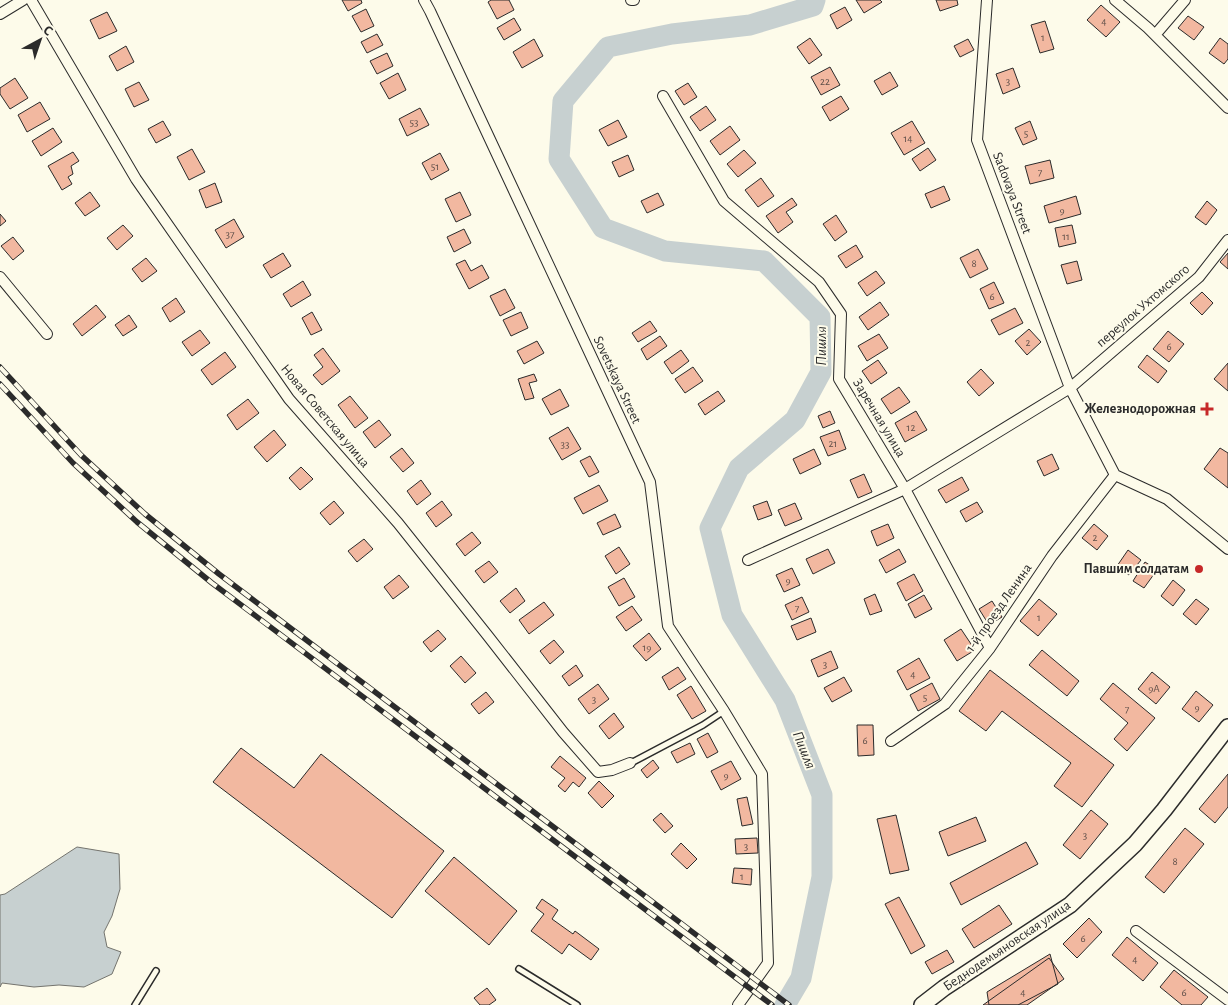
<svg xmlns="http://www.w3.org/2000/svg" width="1228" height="1005" viewBox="0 0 1228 1005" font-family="'Alegreya Sans',sans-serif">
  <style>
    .water { fill: #c7d0d0; stroke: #74746e }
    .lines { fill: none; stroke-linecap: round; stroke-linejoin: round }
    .river { stroke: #c7d0d0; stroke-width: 21 }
    .building { fill: #f2b8a0; stroke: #2b2b2b }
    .service-casing { stroke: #2b2b2b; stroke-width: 8 }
    .minor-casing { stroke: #2b2b2b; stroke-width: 12 }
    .secondary-casing { stroke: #2b2b2b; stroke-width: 18 }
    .service { stroke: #fdfbea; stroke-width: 5 }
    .minor { stroke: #fdfbea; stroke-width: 10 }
    .secondary { stroke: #fdfbea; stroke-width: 15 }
    .rail-casing { stroke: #2b2b2b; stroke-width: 5.5 }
    .rail { stroke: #fdfbea; stroke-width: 4; stroke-dasharray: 11; stroke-linecap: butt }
    .poi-dot { fill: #c62828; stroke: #fdfbea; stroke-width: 2 }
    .labels { text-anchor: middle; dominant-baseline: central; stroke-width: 4; stroke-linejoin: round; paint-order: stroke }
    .number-label { font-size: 11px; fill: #5d4e48 }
    .street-label { font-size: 14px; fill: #2b2b2b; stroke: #fdfbea }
    .poi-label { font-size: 14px; font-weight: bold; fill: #2b2b2b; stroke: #fdfbea; text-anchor: end }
    .water-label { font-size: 15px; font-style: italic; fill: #2b2b2b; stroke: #fdfbea }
  </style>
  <rect width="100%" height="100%" fill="#fdfbea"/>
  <!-- water -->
  <path class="water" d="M77 847 119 854 120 889 112 916 104 932 107 947 121 952 112 974 84 987 59 985 34 987 2 983 0 987V895L5 894Z"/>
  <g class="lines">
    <!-- river -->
    <path class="river" d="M785 1005 801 978 822 877V795L785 700 732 615 710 528 739 468 795 420 821 372 820 317 764 261 665 251 603 228 559 159 563 101 608 47 672 34 750 25 813 6 815 0"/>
  </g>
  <!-- building -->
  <path class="building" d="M342 0H361L362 3 348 11Z
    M491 0H509L514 10 497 19 488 2Z
    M856 0H880L882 2 864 13Z
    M936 0H957L958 5 940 11Z
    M1101 5 1120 22 1106 37 1087 20Z
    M845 7 852 20 837 29 830 15Z
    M366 9 374 26 361 32 352 16Z
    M107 12 117 31 99 39 90 20Z
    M1188 16 1204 27 1194 40 1178 28Z
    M514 18 521 30 504 40 497 28Z
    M1045 21 1054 49 1040 53 1031 25Z
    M377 34 383 45 367 53 361 42Z
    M810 38 822 55 809 64 797 47Z
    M1220 38 1228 44V59L1224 64 1209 53Z
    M534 39 543 56 522 68 513 52Z
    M968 39 974 50 960 57 954 46Z
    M126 46 134 62 117 71 109 56Z
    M387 53 393 66 377 74 370 61Z
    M830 67 840 85 821 95 811 77Z
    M1013 68 1020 87 1003 94 996 74Z
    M890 72 898 86 882 95 874 81Z
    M398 73 406 90 389 99 380 83Z
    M15 78 28 98 10 109 0 94V88Z
    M139 82 149 100 134 107 125 89Z
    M688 83 697 97 684 105 675 91Z
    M841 96 849 109 830 121 822 107Z
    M40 102 50 119 27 132 18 115Z
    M706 106 716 120 700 131 690 117Z
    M420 108 429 125 407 136 399 119Z
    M618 120 627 137 608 146 599 130Z
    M163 121 171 135 156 143 148 129Z
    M912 121 925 143 904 155 891 133Z
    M1030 121 1037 139 1023 145 1015 128Z
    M730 126 740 140 720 155 710 141Z
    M53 128 62 142 41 156 32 141Z
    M928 148 936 160 920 171 912 159Z
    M192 149 205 172 189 180 177 157Z
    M744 150 756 163 738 177 727 164Z
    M73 152 79 161 71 166 73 174 68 177 72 184 62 190 48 166Z
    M440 153 449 170 431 180 422 163Z
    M628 155 634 170 619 177 612 162Z
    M1050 160 1054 178 1030 184 1025 166Z
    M761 178 774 196 758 207 745 190Z
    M215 183 222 202 206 208 199 190Z
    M944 186 950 200 931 208 925 194Z
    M90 192 100 206 85 216 75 203Z
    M460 192 471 215 456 222 445 199Z
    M658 193 664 205 647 213 641 201Z
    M1076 196 1081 214 1049 223 1044 206Z
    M792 198 797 205 786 212 793 222 778 233 766 216Z
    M1207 201 1217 210 1206 225 1195 217Z
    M0 214 6 221 0 226Z
    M836 215 847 232 835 241 823 224Z
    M234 219 244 237 226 248 215 230Z
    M123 225 133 236 117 250 107 238Z
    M1072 225 1076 243 1059 247 1055 228Z
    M464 229 471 243 454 252 447 237Z
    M13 237 24 251 13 260 1 246Z
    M856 245 863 257 846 268 838 256Z
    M978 249 988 269 970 278 960 258Z
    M283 253 291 266 271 278 263 265Z
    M1228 253V269L1220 262Z
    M146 258 157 271 142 282 132 269Z
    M465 260 471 271 482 265 489 278 469 289 456 264Z
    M1077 261 1082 280 1067 284 1061 265Z
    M876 271 885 283 867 296 858 283Z
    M303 281 311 295 291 307 283 294Z
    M994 282 1004 303 989 309 980 289Z
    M505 289 515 308 500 316 490 296Z
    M1202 292 1213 303 1202 315 1190 303Z
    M176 298 185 312 170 322 162 308Z
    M880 302 889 315 868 330 859 317Z
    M96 305 106 317 82 336 73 324Z
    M1015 308 1023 323 999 335 991 320Z
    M312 312 322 330 311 335 302 318Z
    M521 312 528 328 511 336 503 320Z
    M129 315 137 327 123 336 115 325Z
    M650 321 657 331 638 342 632 333Z
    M1029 329 1041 342 1027 355 1015 341Z
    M200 330 210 343 192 356 182 342Z
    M1168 331 1184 344 1169 362 1153 349Z
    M879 334 888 348 867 361 858 346Z
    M660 336 667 346 647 360 641 349Z
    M537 341 544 353 524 364 517 351Z
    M323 348 340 371 322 385 313 375 323 367 314 355Z
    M681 350 689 361 672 374 664 362Z
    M225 352 236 367 212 385 201 370Z
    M1147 355 1167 371 1158 383 1138 367Z
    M878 360 887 373 871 384 862 371Z
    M1228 363V391L1214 379Z
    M693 367 703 381 685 393 675 379Z
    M981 369 994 383 979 396 967 382Z
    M534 374 537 381 529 383 534 398 525 400 518 379Z
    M899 387 910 402 891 414 881 399Z
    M560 389 569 406 551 415 542 399Z
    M718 391 725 401 705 415 698 404Z
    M350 396 368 418 355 428 338 405Z
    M248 399 259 413 237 430 227 415Z
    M830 411 835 423 823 428 818 416Z
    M916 411 927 430 905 442 895 423Z
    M379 420 391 435 375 448 363 432Z
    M568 427 581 449 562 460 549 438Z
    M274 430 286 445 267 462 254 447Z
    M839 430 846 449 828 456 820 437Z
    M402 448 414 463 403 472 390 457Z
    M1220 448 1228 453V488L1204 469Z
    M814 449 821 464 800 474 793 459Z
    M1052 454 1059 469 1044 476 1037 461Z
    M590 456 599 472 589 477 580 461Z
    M301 467 313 479 300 490 289 478Z
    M864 474 872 492 858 498 850 480Z
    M962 477 969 490 946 503 938 490Z
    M421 480 431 494 417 505 407 491Z
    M599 485 608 501 583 514 574 498Z
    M334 501 344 513 330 525 320 513Z
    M442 501 452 515 436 527 426 513Z
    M767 501 772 515 758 520 753 506Z
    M977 502 983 512 966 522 960 511Z
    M795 503 802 519 785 526 778 510Z
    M615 514 621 527 603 535 597 523Z
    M888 524 894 538 877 546 871 531Z
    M1094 524 1108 536 1097 550 1082 538Z
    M472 532 481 543 465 556 456 544Z
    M364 539 373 549 357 562 348 551Z
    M619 547 630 564 616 574 605 556Z
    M828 549 835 563 813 574 806 559Z
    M899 549 906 562 886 573 879 560Z
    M1128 550 1141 560 1129 575 1117 566Z
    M489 561 498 572 484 583 475 571Z
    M1145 562 1157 570 1144 588 1133 581Z
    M792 568 800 585 784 592 776 575Z
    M914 574 923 591 906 601 897 583Z
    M399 575 409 587 393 599 384 587Z
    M624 578 635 597 619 606 608 587Z
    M1173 580 1185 590 1173 606 1161 596Z
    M516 588 525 601 510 613 500 601Z
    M875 594 882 611 870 615 864 599Z
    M924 595 932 609 915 618 908 604Z
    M802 597 809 612 792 620 785 605Z
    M1039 599 1057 614 1038 636 1020 621Z
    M1196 599 1209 609 1196 625 1183 614Z
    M992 601 1002 617 989 625 979 609Z
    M544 602 554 615 529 634 519 620Z
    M632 606 642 620 626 631 616 617Z
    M811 618 816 632 797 640 791 626Z
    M961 629 975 650 957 661 944 640Z
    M438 630 446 639 431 652 423 642Z
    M649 633 661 649 646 661 633 646Z
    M554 640 564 652 550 664 540 651Z
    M1042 650 1079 681 1067 696 1029 665Z
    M831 651 838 668 818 677 811 660Z
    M461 656 476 673 465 683 450 666Z
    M919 658 930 678 907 690 897 671Z
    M576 665 583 676 569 686 562 676Z
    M678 667 686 679 669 690 662 677Z
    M990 670 1114 765 1082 807 1054 786 1071 763 1002 711 986 731 959 711Z
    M1152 672 1170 687 1156 704 1138 689Z
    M844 677 852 691 832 702 824 688Z
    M932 683 940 699 918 711 910 695Z
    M1113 683 1155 718 1127 751 1114 739 1128 723 1100 699Z
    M598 684 609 699 589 714 578 699Z
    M691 686 706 711 692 719 677 695Z
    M1196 691 1213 705 1199 722 1182 709Z
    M486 692 494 702 479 714 471 704Z
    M614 713 624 727 609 739 599 726Z
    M857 725H873L874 755 858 756Z
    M708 733 718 752 707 758 697 739Z
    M690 743 695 754 677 763 671 752Z
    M241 748 294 788 321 754 444 851 392 918 213 782Z
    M560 756 586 778 579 787 573 782 565 792 558 786 565 778 551 767Z
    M653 760 659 768 647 778 641 770Z
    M731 761 741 779 721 790 711 771Z
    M1228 774V807L1215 823 1199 809Z
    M599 781 614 796 602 808 588 793Z
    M747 797 753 824 742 826 737 799Z
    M1091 810 1108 824 1080 859 1063 845Z
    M661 813 673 826 665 833 653 820Z
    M896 815 909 870 890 874 877 819Z
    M976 817 986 841 948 856 939 832Z
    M1185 828 1204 844 1164 893 1145 877Z
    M757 838 758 853 736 854 735 839Z
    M1026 842 1038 864 961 905 950 883Z
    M681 843 697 859 687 869 671 854Z
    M454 857 517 911 489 945 425 891Z
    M734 868 752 869 751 885 732 883Z
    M899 897 925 946 911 954 885 904Z
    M542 899 558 910 552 919 573 934 575 931 599 949 591 960 569 944 562 954 531 931 544 914 536 908Z
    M999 905 1012 924 974 948 962 929Z
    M1089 918 1102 932 1077 958 1063 944Z
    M1127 937 1158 963 1143 981 1112 955Z
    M947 950 954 962 932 974 925 962Z
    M1050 954 1058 984 1018 1005H989L987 992Z
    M1049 958 1064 979 1027 1005H983Z
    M1174 970 1208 997 1201 1005H1182L1160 987Z
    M487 988 496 1000 489 1005H480L474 998Z"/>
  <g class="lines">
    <defs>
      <path id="service" d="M631 763 703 725 724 711
        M519 969 577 1005
        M135 1005 156 971"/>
      <path id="minor" d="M31 0 136 179 289 399 398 523 488 636 563 732 598 772 612 770 630 763
        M424 0 430 11 650 482 668 626 724 711 762 774 768 963 738 1005
        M631 0H634
        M987 0 977 140 1070 388 1115 475 1167 499 1228 549
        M1115 0 1148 28 1228 108
        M0 14 23 0
        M1155 35 1185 0
        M663 96 724 201 819 282 841 314 839 379 905 489 990 648
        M0 277 47 334
        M748 560 905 489 1070 388 1199 277 1228 240
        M891 741 945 704 990 648 1052 556 1115 475
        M1136 931 1228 1000"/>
      <path id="secondary" d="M922 1005 944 988 1070 905 1135 844 1164 810 1228 727"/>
    </defs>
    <!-- service casing -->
    <use href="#service" class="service-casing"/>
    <!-- minor casing -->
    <use href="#minor" class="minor-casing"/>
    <!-- secondary casing -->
    <use href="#secondary" class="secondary-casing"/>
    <!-- service -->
    <use href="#service" class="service"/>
    <!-- minor -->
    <use href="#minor" class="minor"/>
    <!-- secondary -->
    <use href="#secondary" class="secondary"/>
    <defs>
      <path id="rail" d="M0 367 81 455 145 514 219 574 789 1005
        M0 384 73 463 137 522 212 583 772 1005"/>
    </defs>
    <!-- rail casing -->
    <use href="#rail" class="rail-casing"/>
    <!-- rail -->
    <use href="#rail" class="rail"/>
  </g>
  <!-- markers -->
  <g class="poi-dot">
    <path d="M1204.5 401.5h5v5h5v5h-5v5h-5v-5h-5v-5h5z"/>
    <circle cx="1199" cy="569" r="5"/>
  </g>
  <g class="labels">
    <!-- number labels -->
    <g class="number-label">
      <text x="1104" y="21">4</text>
      <text x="1043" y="37">1</text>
      <text x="825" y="81">22</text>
      <text x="1008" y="81">3</text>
      <text x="414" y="122">53</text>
      <text x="1026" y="133">5</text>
      <text x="908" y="138">14</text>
      <text x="435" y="166">51</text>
      <text x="1040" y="172">7</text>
      <text x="1062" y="210">9</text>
      <text x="230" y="234">37</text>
      <text x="1066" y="236">11</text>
      <text x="974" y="263">8</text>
      <text x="992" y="296">6</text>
      <text x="1028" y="342">2</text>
      <text x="1169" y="346">6</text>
      <text x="911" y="427">12</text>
      <text x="833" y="443">21</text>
      <text x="565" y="444">33</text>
      <text x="1095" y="537">2</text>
      <text x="788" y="580">9</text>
      <text x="797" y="608">7</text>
      <text x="1039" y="617">1</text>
      <text x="647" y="647">19</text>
      <text x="825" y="664">3</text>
      <text x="913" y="674">4</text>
      <text x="1154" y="688">9А</text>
      <text x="925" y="697">5</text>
      <text x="594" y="699">3</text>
      <text x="1197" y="707">9</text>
      <text x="1127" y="709">7</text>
      <text x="865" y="740">6</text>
      <text x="726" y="775">9</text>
      <text x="1085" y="835">3</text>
      <text x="746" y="846">3</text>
      <text x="1175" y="861">8</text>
      <text x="742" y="876">1</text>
      <text x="1083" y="938">6</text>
      <text x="1135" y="959">4</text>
      <text x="1023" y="992">4</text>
      <text x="1184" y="992">6</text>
    </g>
    <!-- street labels -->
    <g class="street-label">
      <text transform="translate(1012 193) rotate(69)">Sadovaya Street</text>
      <text transform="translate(1143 306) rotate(-41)">переулок Ухтомского</text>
      <text transform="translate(617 380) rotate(65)">Sovetskaya Street</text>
      <text transform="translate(325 416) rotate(50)">Новая Советская улица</text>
      <text transform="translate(879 418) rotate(59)">Заречная улица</text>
      <text transform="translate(999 608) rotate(-55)">1-й проезд Ленина</text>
      <text transform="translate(1007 946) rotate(-34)">Беднодемьяновская улица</text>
    </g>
    <!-- poi labels -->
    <g class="poi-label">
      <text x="1196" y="409">Железнодорожная</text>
      <text x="1189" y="569">Павшим солдатам</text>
    </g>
    <!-- water labels -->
    <g class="water-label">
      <text transform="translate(821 346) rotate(-90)">Пишля</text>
      <text transform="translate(804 750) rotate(68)">Пишля</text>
    </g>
  </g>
  <!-- north arrow -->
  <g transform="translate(40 40) rotate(40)" stroke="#fdfbea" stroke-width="4" paint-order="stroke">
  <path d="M0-4L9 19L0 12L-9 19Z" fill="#2b2b2b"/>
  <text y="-8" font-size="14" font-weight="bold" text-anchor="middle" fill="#2b2b2b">С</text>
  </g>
</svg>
